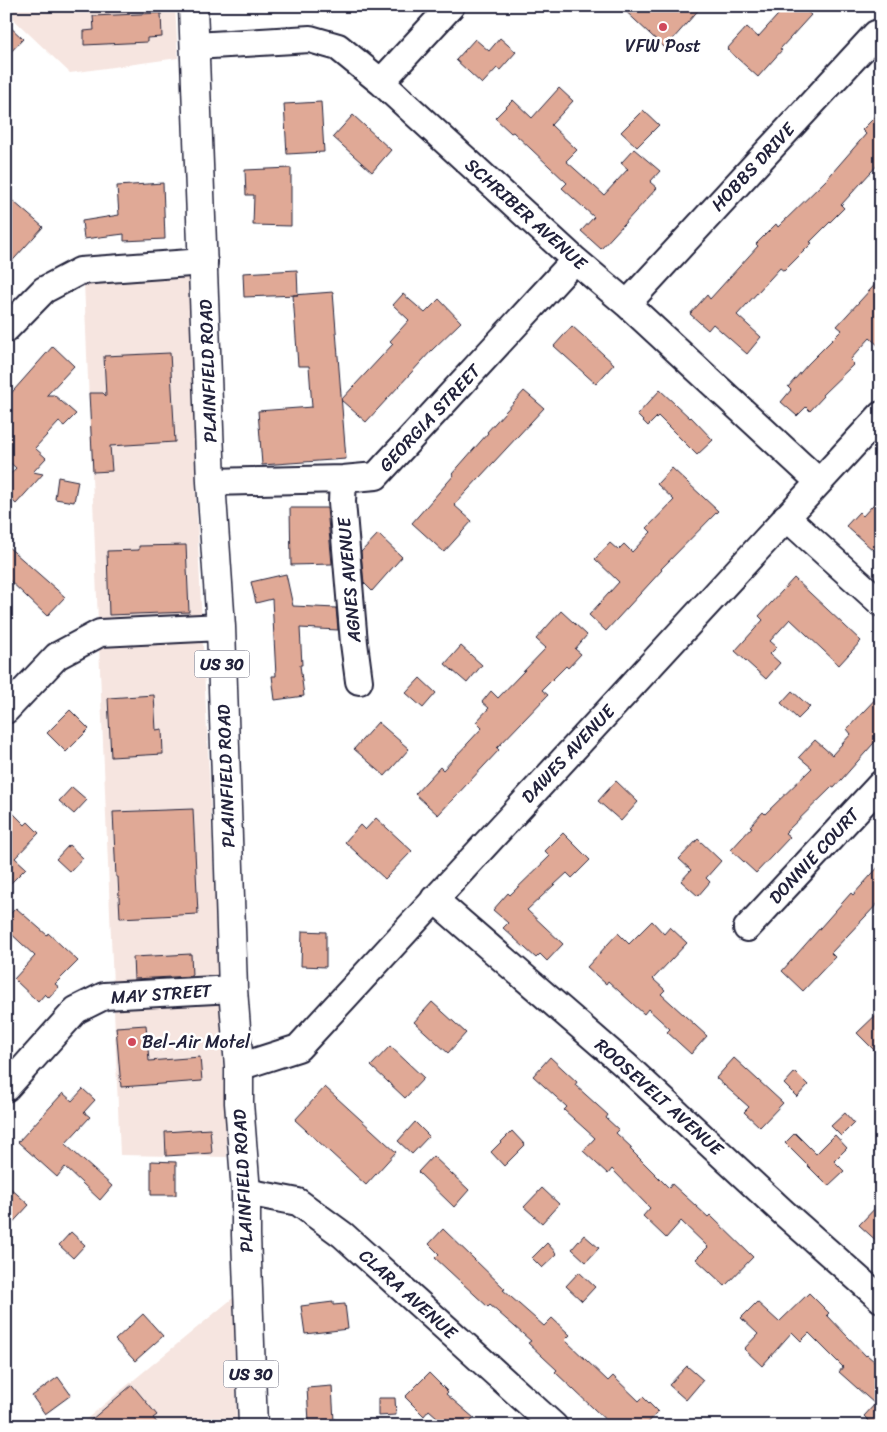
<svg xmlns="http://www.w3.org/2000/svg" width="887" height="1432" viewBox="0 0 887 1432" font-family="Sriracha,sans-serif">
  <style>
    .built { fill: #f6e5e0 }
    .building { fill: #e0a996; stroke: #22223b }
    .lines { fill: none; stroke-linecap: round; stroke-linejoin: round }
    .minor-casing { stroke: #22223b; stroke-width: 30 }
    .major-casing { stroke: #22223b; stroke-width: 31 }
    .minor { stroke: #fff; stroke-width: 26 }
    .major { stroke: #fff; stroke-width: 28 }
    .poi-dot { fill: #d1495b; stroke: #fff; stroke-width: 2 }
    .labels { text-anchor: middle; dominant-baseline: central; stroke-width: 5; stroke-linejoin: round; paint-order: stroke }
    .shield { fill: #fff; stroke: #646476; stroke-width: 1 }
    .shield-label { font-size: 16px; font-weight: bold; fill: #22223b }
    .poi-label { font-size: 18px; fill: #22223b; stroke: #fff }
    .street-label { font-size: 18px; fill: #22223b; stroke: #fff }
  </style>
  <rect width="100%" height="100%" fill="#fff"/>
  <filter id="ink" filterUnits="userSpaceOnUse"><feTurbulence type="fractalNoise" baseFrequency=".02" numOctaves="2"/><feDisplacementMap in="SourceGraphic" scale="10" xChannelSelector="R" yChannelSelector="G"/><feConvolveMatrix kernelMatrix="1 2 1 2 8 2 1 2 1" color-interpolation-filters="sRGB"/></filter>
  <g filter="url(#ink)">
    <!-- built -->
    <path class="built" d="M6 6H175L178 58 70 73 6 12Z
      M188 274 196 498 227 1157 120 1155 84 282Z
      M233 1298 237 1426H78Z"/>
    <!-- building -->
    <path class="building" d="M620 6H702L665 48Z
      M786 6H801L811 15 780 49 782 50 758 77 727 49 747 27 758 37Z
      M161 13 162 37 147 38V42L84 45V31L94 30 93 16Z
      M6 23 23 39 6 57Z
      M500 38 516 52 500 70 497 68 482 84 456 60 475 39 489 51Z
      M559 88 573 101 551 125 577 150 566 161 604 195 628 169 621 163 634 149 660 171 650 182 657 188 601 249 581 231 594 217 562 188 567 183 513 132 511 133 495 118 513 100 532 118Z
      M321 102 324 152 287 154 284 104Z
      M643 110 659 125 637 147 621 132Z
      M881 111V161L841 205 844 208 810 242 812 243 784 271 780 268 737 315 761 337 747 354 713 324 708 330 690 314 707 295 710 299 758 246 756 244 776 224 778 227 826 180 866 134 862 130Z
      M353 115 391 150 372 172 333 137Z
      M291 168V226L253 225 254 195H246L245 170Z
      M163 183 165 239 124 241V234L84 239 82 221 119 215 117 186Z
      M6 195 43 227 6 268Z
      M297 270 298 295 244 297 243 273Z
      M881 278V348L870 338 850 360 854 364 822 395 824 396 810 411 806 407 797 416 781 402 791 390 788 387 808 364 842 330 837 326Z
      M333 292 346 459 262 465 258 411 312 407 309 366H298L293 295Z
      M403 294 425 313 439 299 461 322 432 350 366 422 341 400 393 344 390 341 409 320 393 305Z
      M572 326 614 364 596 384 554 346Z
      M53 346 74 366 47 395H54L76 414 64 426 59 422 35 448 46 458 33 472 43 474 16 504 6 495V479L16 468 6 459V399Z
      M170 353 175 442 110 446 112 471 93 472 89 393H103L106 396 104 356Z
      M660 390 690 418 691 417 713 440 697 455 658 416 648 426 637 415Z
      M524 391 544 408 454 505 472 521 444 552 412 523 454 475 452 474 488 433 487 432Z
      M672 468 718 511 661 569 662 570 606 631 589 615 619 582 595 559 610 543 618 550 624 544 632 552 651 532 647 528 674 500 657 484Z
      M58 477 78 481 74 502 55 499Z
      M881 496V541L873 550 846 526 859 512 863 516Z
      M290 508H327L332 564 291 565Z
      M378 534 402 557 372 591 364 583 361 552Z
      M6 545 65 597 47 616 6 577Z
      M186 545 189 612 109 615 107 551 139 550V546Z
      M286 574 293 606 336 608 338 630 300 628 302 665H300L304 696 275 700 272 676H276L272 599 256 603 251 582Z
      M794 578 861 641 839 665 790 619 770 641 777 647 770 654 780 663 766 679 735 651 763 620 759 616Z
      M561 611 587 635 575 649 581 654 568 668 566 666 542 690 548 695 497 748 499 750 438 815 415 794 440 767 443 770 482 728 476 722 489 708 482 702 491 691 498 698 546 648 536 639Z
      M461 646 482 665 467 683 445 664Z
      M420 678 436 693 423 708 406 693Z
      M792 691 810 707 798 719 781 703Z
      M881 693V735L834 788 832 787 785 833 790 837 756 873 731 850 752 827 750 826 763 812 765 814 812 768 799 757 815 740 832 755 851 734 847 729Z
      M154 695 156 730 162 729 163 754 111 757 108 698Z
      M70 710 89 729 66 752 47 733Z
      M378 722 409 749 385 776 354 749Z
      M616 781 638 802 621 821 598 801Z
      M72 787 87 800 74 814 59 801Z
      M6 806 25 825 28 822 39 833 15 858 26 868 6 888Z
      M193 809 198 914 120 918 118 877H116L113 812Z
      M376 818 412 851 385 879 345 842 360 825 365 830Z
      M563 833 590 860 572 878 567 873 527 910 563 944 547 961 540 954 536 958 503 928 508 923 493 910 508 893 510 895 550 856 545 851Z
      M698 839 721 861 706 878 710 882 698 896 681 881 691 870 679 859Z
      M69 845 83 858 70 872 56 859Z
      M881 864V900L831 953 835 957 803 991 782 971 851 893 853 895Z
      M16 908 47 935 48 933 78 961 55 984 59 987 49 998 45 994 38 1002 14 979 35 956 6 929V918Z
      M652 921 664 934 670 927 687 943 653 979 665 990 661 994 707 1036 691 1054 667 1032 670 1029 648 1009 644 1014 608 981 606 984 587 967 618 933 629 944Z
      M302 931 326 932V967L301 966Z
      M191 954 192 976 134 979 133 957Z
      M432 1002 466 1033 448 1053 414 1022Z
      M881 1010V1057L857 1033Z
      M146 1025 149 1061 200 1057 202 1081 121 1087 116 1027Z
      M390 1046 424 1078 405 1098 371 1066Z
      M550 1057 577 1082 575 1085 608 1115 606 1118 619 1130 616 1133 632 1148 630 1149 669 1188 672 1184 708 1217 710 1215 753 1257 725 1286 696 1259 708 1247 681 1221 666 1238 643 1216 650 1208 612 1169 608 1174 583 1151 595 1138 564 1110 567 1107 533 1076Z
      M734 1058 783 1103 760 1127 744 1112 749 1107 716 1078Z
      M795 1072 808 1085 797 1097 784 1084Z
      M325 1087 396 1152 366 1185 295 1120Z
      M83 1089 95 1100 84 1112 90 1117 65 1144 112 1186 100 1200 65 1167 57 1177 18 1142 63 1093 72 1101Z
      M845 1113 854 1123 841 1136 831 1126Z
      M415 1122 429 1136 412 1154 398 1141Z
      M210 1129 212 1153 166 1156 165 1132Z
      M512 1131 525 1145 504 1166 491 1152Z
      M795 1133 816 1154 835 1135 847 1148 834 1161 844 1171 828 1186 785 1143Z
      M433 1156 469 1190 454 1207 418 1172Z
      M151 1161 176 1162V1195H151Z
      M6 1184 29 1205 6 1230Z
      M542 1188 559 1204 542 1223 524 1207Z
      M881 1202V1245L859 1225Z
      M443 1229 505 1289 503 1290 544 1326 552 1318 570 1335 565 1340 608 1381 613 1376 639 1401 643 1397 658 1412 645 1426H612L555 1372 557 1370 528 1343 531 1341 490 1305 488 1307 435 1258 439 1254 429 1244Z
      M71 1232 85 1245 73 1258 59 1245Z
      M584 1235 599 1248 586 1262 572 1249Z
      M547 1243 557 1254 542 1268 532 1258Z
      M579 1272 595 1287 582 1301 566 1286Z
      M809 1293 829 1313 827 1315 866 1356 867 1355 881 1367V1426H874L864 1416 875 1404 839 1372 843 1367 809 1333 801 1341 792 1332 762 1366 744 1349 758 1334 741 1318 757 1302 779 1322Z
      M333 1302V1305L345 1304 348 1329 305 1334 301 1306Z
      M143 1314 163 1336 135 1361 115 1340Z
      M687 1366 703 1380 686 1400 669 1385Z
      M429 1373 448 1392 446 1394 474 1418 467 1426H447L429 1410 424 1416 405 1397Z
      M58 1377 71 1395 45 1414 32 1396Z
      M132 1385 157 1415 153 1418 160 1426H84Z
      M332 1386 334 1421 309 1422 307 1388Z
      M378 1398H395L396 1415 378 1416Z"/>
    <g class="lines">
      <defs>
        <path id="minor" d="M195 46 310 39 338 47 381 82 575 260 627 304 818 481
          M381 82 451 6
          M627 304 876 34 881 32
          M6 329 44 290 80 271 204 262
          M343 479 342 502 354 643 359 681
          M211 482 343 479 376 476 575 260
          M786 517 881 603
          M6 710 57 656 100 633 221 627
          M434 899 624 1064 784 1213 881 1299
          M747 928 881 784
          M239 1067 298 1048 881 415
          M6 1088 76 1010 104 996 233 989
          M246 1192 298 1202 343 1235 554 1426"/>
        <path id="major" d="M193 6 211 482 221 627 233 989 239 1067V1103L246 1192V1235L253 1426"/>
      </defs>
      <!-- minor casing -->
      <use href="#minor" class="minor-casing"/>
      <!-- major casing -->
      <use href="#major" class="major-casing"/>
      <!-- minor -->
      <use href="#minor" class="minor"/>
      <!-- major -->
      <use href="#major" class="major"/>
    </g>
  </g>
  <!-- markers -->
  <g class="poi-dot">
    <circle cx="663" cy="27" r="5"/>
    <circle cx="132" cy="1042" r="5"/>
  </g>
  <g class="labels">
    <!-- shield labels -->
    <g class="shield">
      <rect x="194.5" y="650.5" width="55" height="27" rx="4"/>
      <rect x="223.5" y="1360.5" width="55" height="27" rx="4"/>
    </g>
    <g class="shield-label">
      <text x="222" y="664">US 30</text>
      <text x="251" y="1374">US 30</text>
    </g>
    <!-- poi labels -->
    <g class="poi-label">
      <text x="663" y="46">VFW Post</text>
      <text x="142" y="1042" text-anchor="start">Bel-Air Motel</text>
    </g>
    <!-- street labels -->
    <g class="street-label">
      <text transform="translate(753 167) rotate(-47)">HOBBS DRIVE</text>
      <text transform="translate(526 214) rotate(42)">SCHRIBER AVENUE</text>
      <text transform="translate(208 371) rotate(-92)">PLAINFIELD ROAD</text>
      <text transform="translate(430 418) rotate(-47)">GEORGIA STREET</text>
      <text transform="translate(349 580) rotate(-95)">AGNES AVENUE</text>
      <text transform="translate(568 754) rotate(-47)">DAWES AVENUE</text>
      <text transform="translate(226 776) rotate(-92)">PLAINFIELD ROAD</text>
      <text transform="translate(814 856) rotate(-47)">DONNIE COURT</text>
      <text transform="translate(161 994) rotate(-4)">MAY STREET</text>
      <text transform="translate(659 1097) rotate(42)">ROOSEVELT AVENUE</text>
      <text transform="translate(243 1181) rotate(-93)">PLAINFIELD ROAD</text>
      <text transform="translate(408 1294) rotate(42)">CLARA AVENUE</text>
    </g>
  </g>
  <!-- margin -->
  <rect width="887" height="1432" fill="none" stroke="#fff" stroke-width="25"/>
  <rect x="12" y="12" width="862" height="1407" fill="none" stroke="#22223b" stroke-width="2" filter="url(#ink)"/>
</svg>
